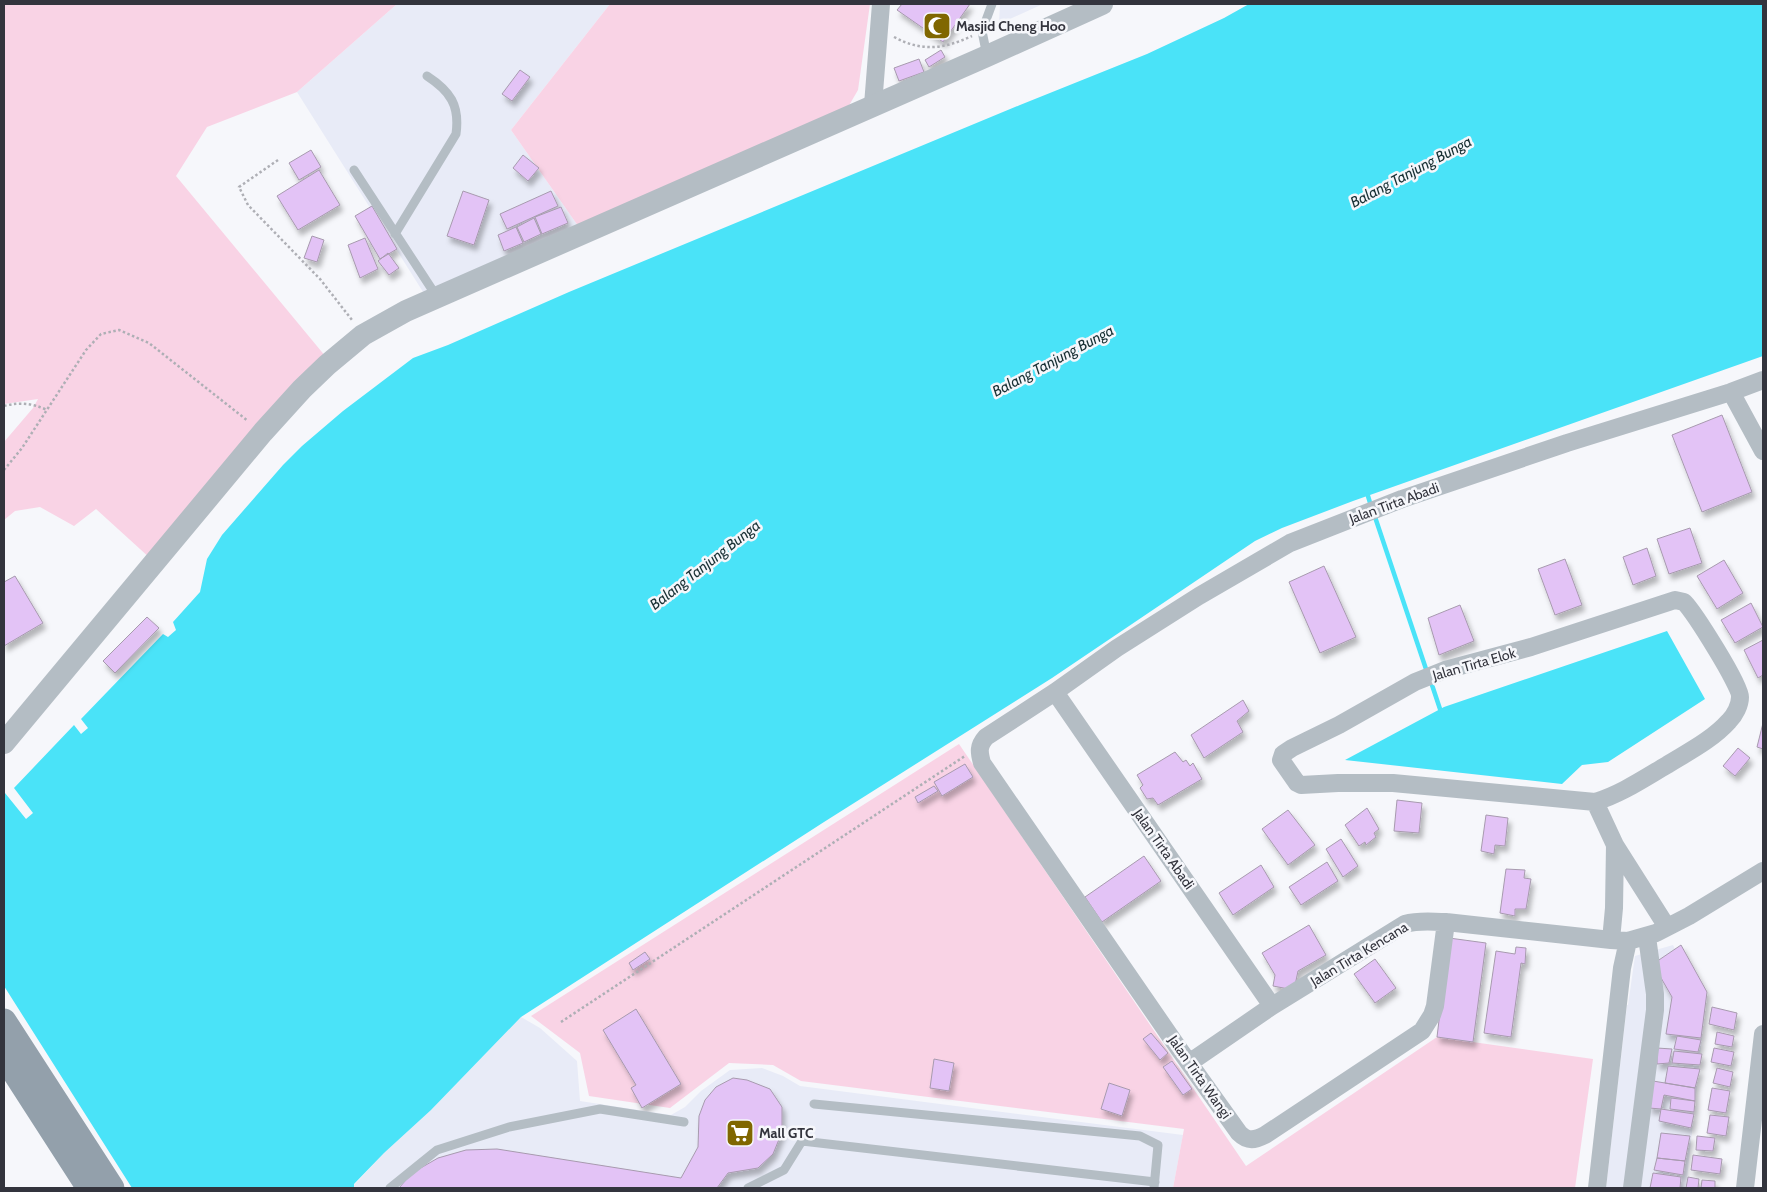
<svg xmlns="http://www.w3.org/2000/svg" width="1767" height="1192" viewBox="0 0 1767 1192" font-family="Cabin,sans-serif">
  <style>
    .built { fill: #e8ebf7 }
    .green { fill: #f9d3e5 }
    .water { fill: #4ae3f8 }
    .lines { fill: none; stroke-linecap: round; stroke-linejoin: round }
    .stream { stroke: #4ae3f8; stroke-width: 4.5 }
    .building { fill: #e3c3f6; stroke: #a79aae; filter: url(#shadow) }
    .path { stroke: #aeafb5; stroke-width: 2.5; stroke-dasharray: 2.5 2.5; stroke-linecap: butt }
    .service { stroke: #b4bdc4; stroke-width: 9 }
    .minor { stroke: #b4bdc4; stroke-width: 18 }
    .tertiary { stroke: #b4bdc4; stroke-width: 22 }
    .secondary { stroke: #93a0ab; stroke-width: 25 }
    .labels { text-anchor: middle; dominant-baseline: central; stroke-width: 5; stroke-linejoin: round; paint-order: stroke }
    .poi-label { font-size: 14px; font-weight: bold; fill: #33343d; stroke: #f6f7fb; text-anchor: start }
    .street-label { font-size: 14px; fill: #33343d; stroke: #f6f7fb }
    .water-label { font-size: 15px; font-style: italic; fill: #183034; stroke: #f6f7fb }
  </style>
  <defs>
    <filter id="shadow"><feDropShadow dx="3" dy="5.5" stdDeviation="2.5" flood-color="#0004"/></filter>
  </defs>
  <rect width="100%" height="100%" fill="#f6f7fb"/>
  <!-- built -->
  <path class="built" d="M397 4H610L511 130 583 233 430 303 297 92Z
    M1000 4H1043L999 24Z
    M1673 945 1705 1010 1686 1188H1606L1627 1005H1628L1635 956Z
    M521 1017 540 1028 577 1061 580 1101 671 1115 685 1107 701 1091 730 1070 762 1068 783 1076 800 1086 1183 1135 1173 1188H354V1185L384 1153 431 1110Z"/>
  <!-- green -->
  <path class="green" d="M4 4H397L297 92 207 127 176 176 326 357 151 559 96 509 74 526 40 507 15 511 4 520V442L33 408 38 399 4 404Z
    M610 4H870L858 90 844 114 583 233 511 130Z
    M959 744 1246 1166 1437 1037 1593 1059 1575 1188H1173L1184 1129 801 1081 773 1065 729 1063 670 1108 589 1096 580 1053 531 1016Z"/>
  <!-- water -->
  <path class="water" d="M1249 4H1763V356L1353 501 1282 528 1255 541 1052 678 824 822 521 1017 431 1110 384 1153 354 1184V1188H132L4 986V795L5 793 26 819 33 813 14 788 74 725 81 734 88 728 81 719 163 634 168 637 176 630 173 622 200 592 207 559 222 535 283 465 302 446 343 411 413 358 448 345 569 292 1020 105 1147 54 1224 18Z
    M1667 631 1705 699 1608 762 1582 765 1562 784 1345 760 1444 707Z"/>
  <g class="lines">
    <!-- stream -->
    <path class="stream" d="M1368 496 1371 506
      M1374 514 1427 672
      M1430 679 1440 709"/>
  </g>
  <!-- building -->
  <path class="building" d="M902 4H970L943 42 897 10Z
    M941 50 945 57 929 67 925 60Z
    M919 59 924 72 899 81 894 68Z
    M520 70 530 77 512 101 502 94Z
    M311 150 321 167 299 180 289 163Z
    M523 155 539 168 528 181 513 168Z
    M319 170 340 205 298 230 277 196Z
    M463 191 489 200 474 245 447 236Z
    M551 191 558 206 507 229 500 214Z
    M372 206 397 249 380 259 355 216Z
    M561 207 568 223 542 234 535 217Z
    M534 218 541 234 524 242 517 227Z
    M516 227 523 243 504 251 498 235Z
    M312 236 324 240 317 262 304 258Z
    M365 238 378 269 360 278 348 245Z
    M388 253 399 268 389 275 378 261Z
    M1722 415 1752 492 1702 512 1672 435Z
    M1690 528 1702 563 1669 574 1657 539Z
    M1647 548 1656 576 1633 585 1623 557Z
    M1565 559 1582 605 1555 615 1538 569Z
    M1724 560 1743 593 1717 609 1697 576Z
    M1324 566 1356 637 1320 653 1289 582Z
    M15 576 43 623 4 646V582Z
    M1751 603 1763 627 1735 643 1721 620Z
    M1460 605 1474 641 1439 655 1428 618Z
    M147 617 159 628 115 673 103 661Z
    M1763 640V675L1758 678 1744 650Z
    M1243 700 1249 711 1237 721 1243 732 1204 758 1191 735Z
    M1763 723V749L1757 747Z
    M1738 748 1750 758 1735 776 1723 766Z
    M1175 752 1183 762 1186 760 1190 766 1193 763 1202 779 1158 805 1153 798 1147 799 1140 788 1143 785 1137 775Z
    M965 764 973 777 942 796 934 782Z
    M934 786 938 791 918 803 915 797Z
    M1397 800 1422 803 1419 833 1394 831Z
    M1367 808 1379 829 1374 833 1376 837 1366 845 1365 842 1359 846 1345 825Z
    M1288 810 1315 845 1288 865 1262 829Z
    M1486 815 1508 818 1505 846 1495 845 1494 854 1481 851Z
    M1341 839 1358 866 1343 877 1326 849Z
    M1144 856 1161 881 1102 922 1085 897Z
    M1327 862 1338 881 1301 905 1289 887Z
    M1261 865 1274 887 1233 915 1219 893Z
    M1506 869 1525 870 1524 878 1531 879 1526 909H1515V916L1500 913Z
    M1309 925 1326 955 1298 971 1294 990 1273 986 1275 975 1262 953Z
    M1449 938 1486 943 1473 1042 1437 1037Z
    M1681 945 1707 992 1701 1038 1666 1034 1672 997 1653 964Z
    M1516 947 1526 948 1525 964 1521 963 1511 1037 1484 1033 1496 951 1515 954Z
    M645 952 650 959 633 970 629 963Z
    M1375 959 1396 988 1375 1003 1354 974Z
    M1712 1007 1737 1013 1734 1030 1709 1024Z
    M636 1009 681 1084 642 1108 631 1088 636 1085 603 1030Z
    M1717 1032 1734 1036 1732 1047 1715 1044Z
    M1151 1033 1168 1053 1160 1060 1143 1039Z
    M1677 1036 1701 1040 1698 1052 1674 1049Z
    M1657 1048 1672 1049 1669 1063 1657 1064Z
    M1714 1048 1734 1052 1731 1066 1711 1062Z
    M1674 1051 1702 1054 1700 1065 1672 1063Z
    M934 1059 954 1063 949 1091 930 1088Z
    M1172 1061 1192 1089 1183 1095 1163 1067Z
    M1668 1066 1700 1069 1695 1088 1665 1083Z
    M1717 1068 1733 1072 1730 1087 1713 1083Z
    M733 1078 747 1080 770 1089 782 1107V1132L773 1154 758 1168 728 1173 717 1188H399L412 1173 438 1158 466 1150 497 1149 681 1178 698 1147 699 1116 705 1100 716 1087Z
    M1653 1081 1695 1088V1101L1664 1095 1661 1109 1649 1108Z
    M1109 1083 1130 1090 1122 1116 1101 1109Z
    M1712 1088 1730 1091 1726 1113 1708 1110Z
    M1671 1098 1695 1101 1694 1112 1670 1109Z
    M1661 1109 1694 1114 1691 1128 1659 1121Z
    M1710 1115 1729 1117 1726 1136 1707 1133Z
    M1661 1133 1690 1136 1685 1161 1657 1158Z
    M1697 1136 1715 1138 1713 1151 1696 1150Z
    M1693 1155 1722 1159 1720 1174 1691 1170Z
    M1657 1158 1685 1161 1683 1175 1654 1170Z
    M1653 1173 1681 1177 1680 1188H1650Z
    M1688 1177 1699 1179 1698 1188H1686Z
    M1702 1180 1715 1181V1188H1701Z"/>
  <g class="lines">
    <!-- path -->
    <path class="path" d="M894 37C922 52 944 49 972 36
      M278 160 239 187 248 205 320 279 352 320
      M4 406C20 402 32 403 47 410
      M4 470 22 448 86 350 101 334 119 330 149 343 248 421
      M561 1022 965 756"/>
    <!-- service -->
    <path class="service" d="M987 56 982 31 992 4
      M354 170 437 297
      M395 234 456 134C460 105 450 91 427 76
      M814 1104 1140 1136 1158 1145 1154 1188
      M390 1188 437 1150 509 1127 600 1109 684 1122
      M748 1188 784 1170 802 1141 1155 1182"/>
    <!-- minor -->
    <path class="minor" d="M873 105 881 4
      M1731 392 1763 451
      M1055 692 1272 1006
      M1595 802 1393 783H1338L1301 785 1297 783 1281 760 1283 754 1292 748 1339 725 1415 682 1445 670 1531 647 1675 600 1684 602C1694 612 1741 686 1740 697 1740 705 1735 715 1729 721 1712 740 1688 752 1667 765 1643 779 1621 794 1595 802L1615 845 1614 908 1611 940 1628 941
      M1615 845 1667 927
      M1446 922 1435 1006 1432 1015 1422 1031 1265 1135C1255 1140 1248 1142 1239 1133L1179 1049 982 763C979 752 978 746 986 737L1055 692 1117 648 1199 596 1290 543 1402 499 1567 443 1731 392 1763 380
      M1189 1063 1272 1006 1405 924C1419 920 1431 922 1446 922L1611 940
      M1597 1188 1622 968 1628 941 1656 933 1689 916 1763 871
      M1632 1188 1655 1010V994L1647 937
      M1745 1188 1763 1034"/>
    <!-- tertiary -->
    <path class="tertiary" d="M4 743 263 432 302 389 327 365 363 335 406 311 987 56 1102 4"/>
    <!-- secondary -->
    <path class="secondary" d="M4 1021 112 1188
      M4 1056 89 1188"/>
  </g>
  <!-- icons -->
  <defs>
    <symbol id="mosque-square" viewBox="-11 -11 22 22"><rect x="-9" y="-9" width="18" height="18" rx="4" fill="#806700" stroke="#f6f7fb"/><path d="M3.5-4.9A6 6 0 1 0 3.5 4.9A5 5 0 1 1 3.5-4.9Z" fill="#fff"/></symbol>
    <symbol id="supermarket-square" viewBox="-11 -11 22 22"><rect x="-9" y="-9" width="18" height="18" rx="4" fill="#806700" stroke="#f6f7fb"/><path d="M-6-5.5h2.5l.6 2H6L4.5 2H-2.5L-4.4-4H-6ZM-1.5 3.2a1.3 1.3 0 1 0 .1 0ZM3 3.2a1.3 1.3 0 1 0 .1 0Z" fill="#fff"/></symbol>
  </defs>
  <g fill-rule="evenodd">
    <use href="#mosque-square" x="921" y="10" width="32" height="32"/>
    <use href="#supermarket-square" x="724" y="1117" width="32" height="32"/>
  </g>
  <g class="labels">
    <!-- poi labels -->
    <g class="poi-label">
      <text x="956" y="26">Masjid Cheng Hoo</text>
      <text x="759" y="1133">Mall GTC</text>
    </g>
    <!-- street labels -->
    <g class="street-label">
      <text transform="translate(1394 503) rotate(-20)">Jalan Tirta Abadi</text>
      <text transform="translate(1474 664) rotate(-16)">Jalan Tirta Elok</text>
      <text transform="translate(1164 849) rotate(55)">Jalan Tirta Abadi</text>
      <text transform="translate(1359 954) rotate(-31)">Jalan Tirta Kencana</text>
      <text transform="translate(1200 1077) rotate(55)">Jalan Tirta Wangi</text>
    </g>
    <!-- water labels -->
    <g class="water-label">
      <text transform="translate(1411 172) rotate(-28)">Balang Tanjung Bunga</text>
      <text transform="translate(1053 361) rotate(-28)">Balang Tanjung Bunga</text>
      <text transform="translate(705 565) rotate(-38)">Balang Tanjung Bunga</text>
    </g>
  </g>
  <!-- border -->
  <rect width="1767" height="1192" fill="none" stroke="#33343d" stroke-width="10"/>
</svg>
